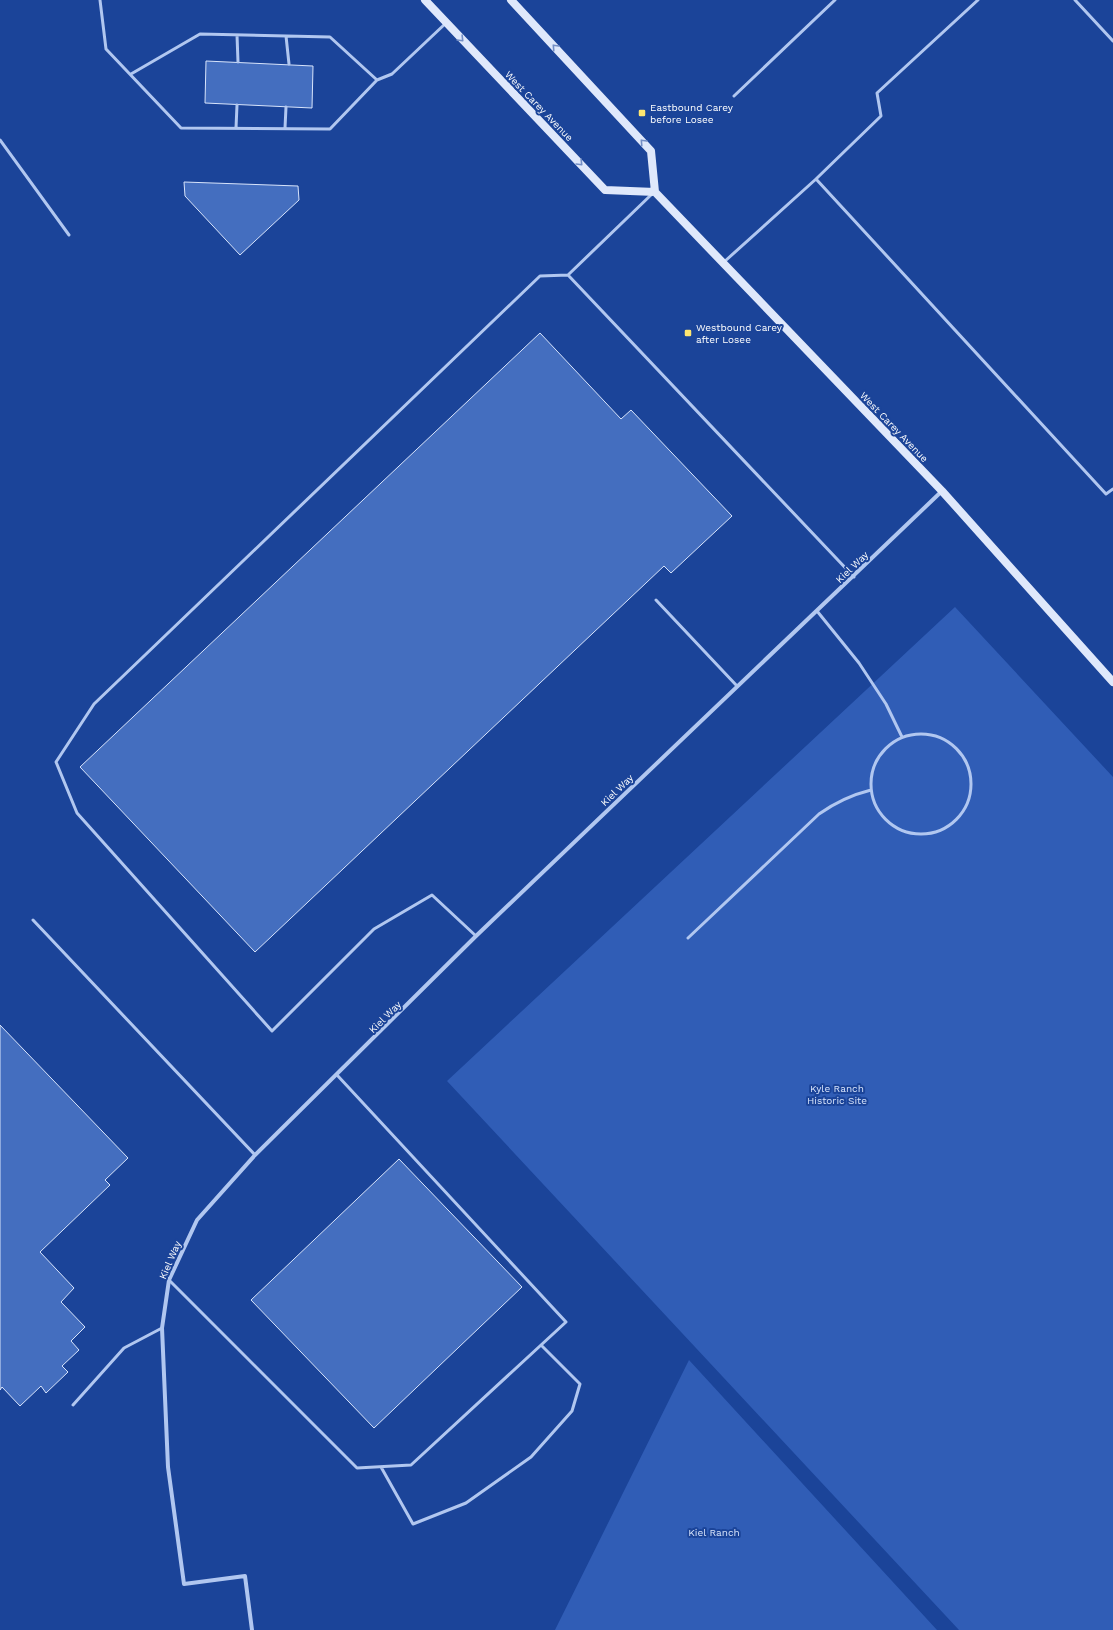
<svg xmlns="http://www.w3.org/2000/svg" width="1113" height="1630" viewBox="0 0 1113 1630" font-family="'Work Sans',sans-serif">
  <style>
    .green { fill: #305db6 }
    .building { fill: #446ebf; stroke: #d8e4fb }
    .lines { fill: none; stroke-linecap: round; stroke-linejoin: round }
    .lane { stroke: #b1c7f0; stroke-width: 3 }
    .street { stroke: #b1c7f0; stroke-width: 4 }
    .secondary { stroke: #dfe8fb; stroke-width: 8 }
    .oneway { stroke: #738ec5 }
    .poi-dot { fill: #ffe670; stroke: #1b4499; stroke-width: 1.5 }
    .labels { text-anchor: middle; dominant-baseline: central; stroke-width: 4; stroke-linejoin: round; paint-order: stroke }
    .street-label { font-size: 10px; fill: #fff; stroke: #1b4499 }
    .poi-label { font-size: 10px; fill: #fff; stroke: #1b4499; text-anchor: start }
    .park-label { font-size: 10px; fill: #d8e4fb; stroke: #1b4499 }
  </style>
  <rect width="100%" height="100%" fill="#1b4499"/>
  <!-- green -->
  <path class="green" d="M955 607 1113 777V1630H959L447 1081Z
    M689 1360 937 1630H555Z"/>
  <!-- building -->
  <path class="building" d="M206 61 313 66 312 108 205 103Z
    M184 182 298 186 299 200 240 255 185 196Z
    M540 333 621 419 631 410 732 516 671 573 664 566 255 952 80 767Z
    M0 1025 128 1158 105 1180 110 1185 40 1252 74 1288 61 1302 85 1327 71 1341 79 1350 62 1366 68 1372 46 1393 41 1386 20 1406 2 1387 0 1390Z
    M399 1159 522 1287 374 1428 251 1300Z"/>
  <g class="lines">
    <!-- lane -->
    <path class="lane" d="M100 0 106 49 181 128 330 129 377 80 392 74 446 23
      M1075 0 1113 41
      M237 35 238 62
      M286 36 289 64
      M131 74 200 34 330 37 377 80
      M734 96 835 0
      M236 128 237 105
      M285 128 286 107
      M0 140 69 235
      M816 179 881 116 877 93 978 0
      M652 194 568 275 854 577
      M724 262 816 179 1106 494 1113 489
      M656 600 737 686
      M817 611 859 663 886 704 902 737
      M871 784a50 50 0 1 1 100 0a50 50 0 1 1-100 0Z
      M33 920 255 1155
      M476 936 432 895 374 929 272 1031 77 813 56 762 94 704 540 276 568 275
      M688 938 819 814C836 802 851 795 871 790
      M169 1280 357 1468 411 1465 566 1322 337 1075
      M73 1405 124 1348 162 1328
      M381 1467 413 1524 466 1503 531 1457 572 1411 580 1384 541 1345"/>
    <!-- street -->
    <path class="street" d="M252 1630 245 1576 184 1584 168 1467 162 1328 169 1280 197 1220 255 1155 476 936 942 491"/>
    <!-- secondary -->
    <path class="secondary" d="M425 0 605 190 655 192
      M511 0 651 151 655 192 942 491 1113 682"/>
  </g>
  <!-- one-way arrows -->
  <defs><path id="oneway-chevron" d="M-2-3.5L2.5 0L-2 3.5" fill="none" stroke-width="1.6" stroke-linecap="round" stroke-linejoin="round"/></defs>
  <g class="oneway">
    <use href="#oneway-chevron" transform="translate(461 39) rotate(46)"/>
    <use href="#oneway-chevron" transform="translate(555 47) rotate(-133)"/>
    <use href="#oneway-chevron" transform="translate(643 142) rotate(-133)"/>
    <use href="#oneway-chevron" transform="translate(580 163) rotate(46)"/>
  </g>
  <!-- markers -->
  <g class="poi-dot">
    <rect x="638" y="109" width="8" height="8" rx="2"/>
    <rect x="684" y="329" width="8" height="8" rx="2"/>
  </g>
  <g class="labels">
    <!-- street labels -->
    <g class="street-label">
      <text transform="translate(539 106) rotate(46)">West Carey Avenue</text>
      <text transform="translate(894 427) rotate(46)">West Carey Avenue</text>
      <text transform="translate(852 567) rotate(-44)">Kiel Way</text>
      <text transform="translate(617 790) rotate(-44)">Kiel Way</text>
      <text transform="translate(385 1017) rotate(-45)">Kiel Way</text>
      <text transform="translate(170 1260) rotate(-67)">Kiel Way</text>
    </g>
    <!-- poi labels -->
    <g class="poi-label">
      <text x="650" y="107">Eastbound Carey<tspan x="650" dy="12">before Losee</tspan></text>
      <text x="696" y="327">Westbound Carey<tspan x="696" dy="12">after Losee</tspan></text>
    </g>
    <!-- park labels -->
    <g class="park-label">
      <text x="837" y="1088">Kyle Ranch<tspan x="837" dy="12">Historic Site</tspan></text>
      <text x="714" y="1532">Kiel Ranch</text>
    </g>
  </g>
</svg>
